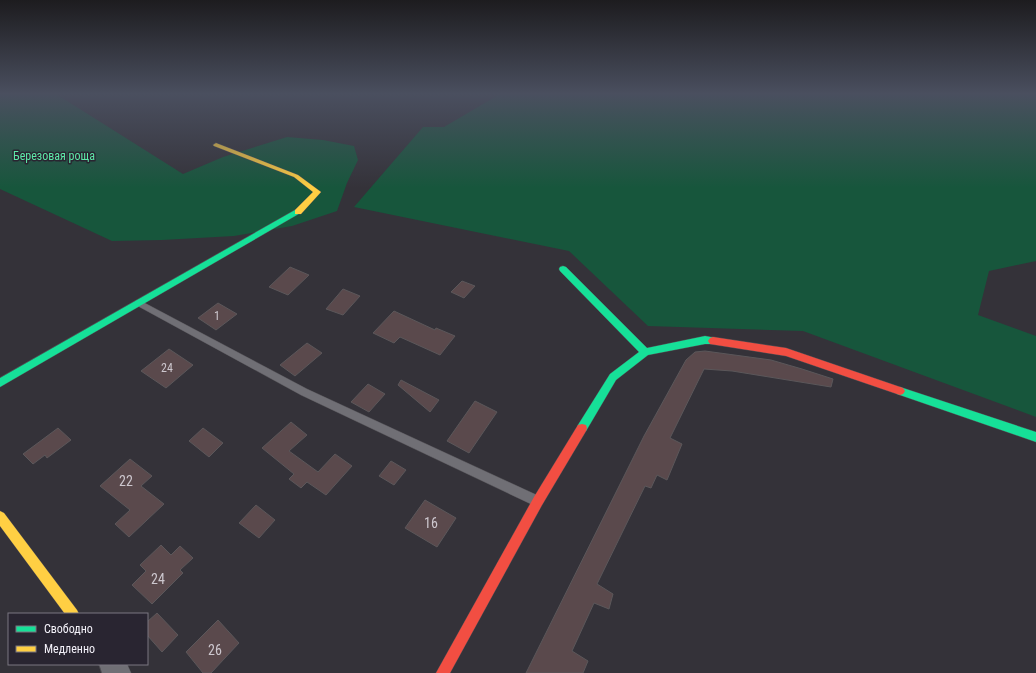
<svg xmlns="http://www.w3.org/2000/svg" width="1036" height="673" viewBox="0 0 1036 673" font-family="'Roboto Condensed',sans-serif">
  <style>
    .green { fill: #17563c }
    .building { fill: #5a494c; stroke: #5b575a }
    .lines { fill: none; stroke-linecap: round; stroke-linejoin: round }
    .lane-casing { stroke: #504e53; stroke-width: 1 }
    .street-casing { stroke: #504e53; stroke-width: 1 }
    .fast-casing { stroke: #504e53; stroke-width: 1 }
    .slow-casing { stroke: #504e53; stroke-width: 1 }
    .jam-casing { stroke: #504e53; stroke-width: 1 }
    .lane { fill: #706f75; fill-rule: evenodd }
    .street { fill: #706f75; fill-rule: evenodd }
    .fast { fill: #16e098; fill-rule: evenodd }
    .slow { fill: #ffcf43; fill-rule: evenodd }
    .jam { fill: #f24e42; fill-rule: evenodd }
    .labels { text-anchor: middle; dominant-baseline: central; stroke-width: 3; stroke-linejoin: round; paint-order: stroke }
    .far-park-label { font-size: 12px; fill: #5de9a8; stroke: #292531 }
    .number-label { font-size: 12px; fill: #cdc7ce }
    .near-number-label { font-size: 14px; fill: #cdc7ce }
  </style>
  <rect width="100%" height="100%" fill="#343239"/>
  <!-- green -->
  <path class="green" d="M0 94H56L183 174 223 157 287 137 323 140 354 146 358 160 347 183 337 211 292 226 234 236 162 240 112 241 0 189Z
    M500 94H1036V261L989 271 978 315 1036 336V417L803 331 648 326 569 251 354 207 423 127H444Z"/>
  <!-- building -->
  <path class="building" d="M290 267 309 275 288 295 269 287Z
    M462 281 475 286 464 298 451 292Z
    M343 289 360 296 343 315 326 309Z
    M218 303 237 314 216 330 198 318Z
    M394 311 435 330 436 328 455 336 440 355 400 337 394 343 373 333Z
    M307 343 322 353 295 376 280 365Z
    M169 349 193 365 166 388 141 371Z
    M705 351 771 360 802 369 833 379 831 387 732 371 704 369 670 438 682 444 667 480 657 475 651 488 645 486 597 584 613 594 609 609 594 603 572 651 588 661 583 673H526L644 436 686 360 695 352Z
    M401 380 439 400 430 412 398 385Z
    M368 384 385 394 369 412 351 402Z
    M475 401 497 412 469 453 447 441Z
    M291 422 307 435 289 451 318 472 335 454 352 466 326 495 307 482 301 488 289 479 294 474 262 448Z
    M58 428 71 440 47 458 45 455 33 464 23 454Z
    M203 428 223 443 209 457 189 441Z
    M130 459 152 476 141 486 164 504 129 537 115 524 130 510 100 486Z
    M391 461 406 470 394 485 379 476Z
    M425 500 456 518 437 547 405 528Z
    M256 505 275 520 259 538 239 523Z
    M161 545 171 555 180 546 193 558 180 570 183 573 152 604 132 585 146 571 140 565Z
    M157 613 178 635 162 652 147 635V622Z
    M218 620 239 643 211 673H203L186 652Z"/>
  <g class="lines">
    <defs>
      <path id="lane" d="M139 300 307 389 541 497 543 501 541 505 537 506 533 505 301 395 136 305 135 303 136 301Z"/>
      <path id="street" d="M99 664H127L131 673H102Z"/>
      <path id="fast" d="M295 210H301L302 212 0 387V378Z
        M563 266 566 267 647 348 705 336 716 338 718 341 716 344H705L648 355 616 380 586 431 582 432 578 431 577 428 578 425 610 374 639 352 560 271 559 269 560 267Z
        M900 387 1036 432V442L897 394 895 391 897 388Z"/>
      <path id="slow" d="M216 143 298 175 321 192 301 214H295V210L313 192 294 177 214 146 213 145Z
        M0 511 4 513 77 610 79 614H65L0 526Z"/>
      <path id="jam" d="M713 337 786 348 903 388 905 391 903 394 900 395 786 356 710 344 708 341 710 338Z
        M582 424 586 425 587 428 586 431 542 505 450 673H436L534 497 578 425Z"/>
    </defs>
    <!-- lane casing -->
    <use href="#lane" class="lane-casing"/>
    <!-- street casing -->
    <use href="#street" class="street-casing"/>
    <!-- fast casing -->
    <use href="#fast" class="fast-casing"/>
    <!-- slow casing -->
    <use href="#slow" class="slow-casing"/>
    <!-- jam casing -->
    <use href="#jam" class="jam-casing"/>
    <!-- lane -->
    <use href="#lane" class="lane"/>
    <!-- street -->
    <use href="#street" class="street"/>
    <!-- fast -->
    <use href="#fast" class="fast"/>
    <!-- slow -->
    <use href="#slow" class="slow"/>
    <!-- jam -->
    <use href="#jam" class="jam"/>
  </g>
  <!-- sky -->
  <linearGradient id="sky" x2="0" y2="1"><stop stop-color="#1d1c1f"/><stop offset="0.5" stop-color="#4a4f5f"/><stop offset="1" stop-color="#4a4f5f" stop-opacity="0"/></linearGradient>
  <rect width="1036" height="188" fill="url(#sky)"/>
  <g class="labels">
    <!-- far-park labels -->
    <g class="far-park-label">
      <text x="54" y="156">Березовая роща</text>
    </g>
    <!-- number labels -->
    <g class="number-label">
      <text x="217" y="316">1</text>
      <text x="167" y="368">24</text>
    </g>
    <!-- near-number labels -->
    <g class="near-number-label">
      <text x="126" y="481">22</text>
      <text x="431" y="523">16</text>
      <text x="158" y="579">24</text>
      <text x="215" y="650">26</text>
    </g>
  </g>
  <!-- legend -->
  <rect x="8" y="613" width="140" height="52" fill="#292531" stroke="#7a7781"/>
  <rect x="16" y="626" width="20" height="6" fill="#16e098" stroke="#7a7781"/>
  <text x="44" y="633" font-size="12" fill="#f3f1f9">Свободно</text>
  <rect x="16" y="646" width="20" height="6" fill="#ffcf43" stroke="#7a7781"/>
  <text x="44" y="653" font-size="12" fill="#f3f1f9">Медленно</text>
</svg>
